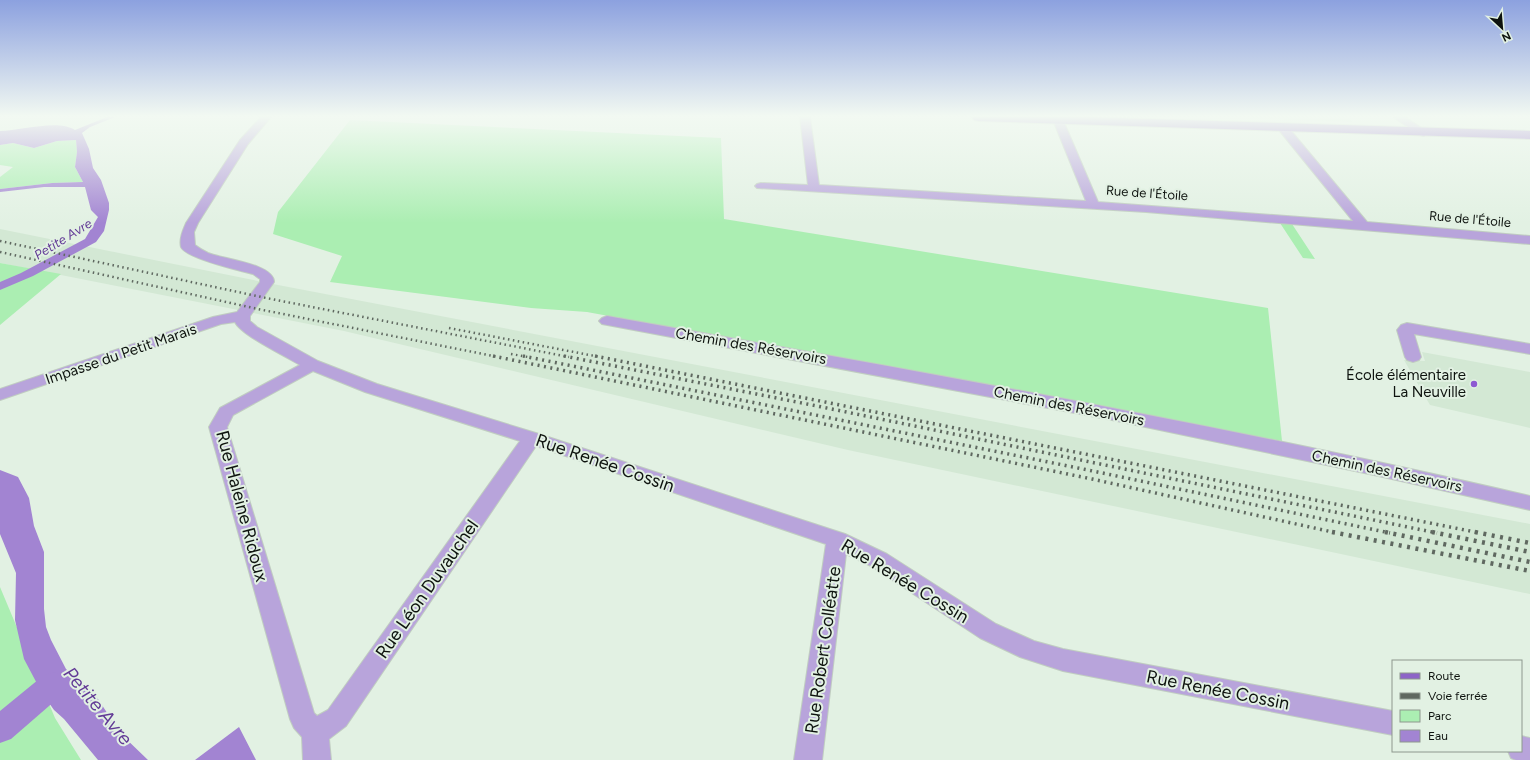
<svg xmlns="http://www.w3.org/2000/svg" width="1530" height="760" viewBox="0 0 1530 760" font-family="Figtree,sans-serif">
  <style>
    .built { fill: #d3e8d4 }
    .green { fill: #abeeb2 }
    .water { fill: #a284d2 }
    .lines { fill: none; stroke-linecap: round; stroke-linejoin: round }
    .canal { fill: #a284d2; fill-rule: evenodd }
    .minor-casing { stroke: #c0cdc1; stroke-width: 2 }
    .primary-casing { stroke: #c0cdc1; stroke-width: 2 }
    .minor { fill: #b8a4db; fill-rule: evenodd }
    .primary { fill: #8d64c7; fill-rule: evenodd }
    .rail-far2 { stroke: #5f6860; stroke-width: 2.5; stroke-dasharray: 1.5 3.5; stroke-linecap: butt }
    .rail-far1 { stroke: #5f6860; stroke-width: 3.5; stroke-dasharray: 2 4.5; stroke-linecap: butt }
    .rail { stroke: #5f6860; stroke-width: 4.5; stroke-dasharray: 3 5.5; stroke-linecap: butt }
    .poi-dot { fill: #8d59d2; stroke: #e2f1e3; stroke-width: 1.5 }
    .labels { text-anchor: middle; dominant-baseline: central; stroke-width: 4; stroke-linejoin: round; paint-order: stroke }
    .far-street-label { font-size: 13px; fill: #0e130f; stroke: #e2f1e3 }
    .far-water-label { font-size: 13px; font-style: italic; fill: #623a96; stroke: #e2f1e3 }
    .street-label { font-size: 15px; fill: #0e130f; stroke: #e2f1e3 }
    .poi-label { font-size: 15px; fill: #0e130f; stroke: #e2f1e3; text-anchor: end }
    .near-street-label { font-size: 18px; fill: #0e130f; stroke: #e2f1e3 }
    .near-water-label { font-size: 19px; font-style: italic; fill: #623a96; stroke: #e2f1e3 }
  </style>
  <rect width="100%" height="100%" fill="#e2f1e3"/>
  <!-- built -->
  <path class="built" d="M1252 117H1346L1353 122 1254 118Z
    M0 229 278 285 1530 524V594L848 450 344 331 0 263Z
    M1422 352 1530 372V428L1430 405 1404 360 1425 361Z"/>
  <!-- green -->
  <path class="green" d="M350 120 721 138 724 219 1268 308 1282 441 587 312 531 308 330 282 342 256 273 234 278 212Z
    M76 140 77 152 75 167 83 182 52 183 0 189V177L13 167 0 165V145L13 143 34 148 57 141Z
    M1280 223 1292 224 1315 259 1303 258Z
    M0 263 61 274 0 325Z
    M0 587 55 718 81 760H0Z"/>
  <!-- water -->
  <path class="water" d="M107 117H115L90 127 82 133 89 149 93 168 101 180 109 203V210L104 231 96 242 33 276 0 290V282L21 273 85 239 98 217 91 210 85 187H44L0 192V189L52 183 83 182 75 167 77 152 76 140 57 141 34 148 13 143 0 145V131C21 131 57 119 75 130Z
    M0 470 18 477 29 498 34 526 44 552V609L46 627 51 640 66 669 96 696 121 734 148 760H98L64 719 54 710 42 693 24 659 15 620 16 573 0 534Z
    M239 727 256 760H195Z"/>
  <g class="lines">
    <!-- canal -->
    <path class="canal" d="M54 672 64 675 68 684 64 693 11 739 0 743V711L44 675Z"/>
    <defs>
      <path id="minor" d="M261 117H271L248 144 198 223 194 232 195 245C199 248 204 251 208 253 223 259 274 264 274 282L250 316V321L257 327 318 361 377 384 539 434 845 534 887 554 996 624 1034 641 1063 649 1393 711V735L1063 671 1020 657 980 638 871 566 846 554 822 760H794L826 544 536 446 346 726 329 739 331 760H303L302 737 294 728 290 719 209 427 220 408 300 365C285 356 241 335 235 322L221 324 0 400V389L213 317 237 312 260 282V279L253 274C241 271 185 258 181 247 179 239 183 230 186 223L240 140ZM313 371 365 392 520 441 328 710 317 716 314 713 227 427 233 415Z
        M800 117H810L819 185 1086 201 1053 120 1058 117 1063 120 1098 202 1353 221 1279 130 1278 128 1283 125 1287 126 1367 222 1530 236V244L1146 212 757 188 755 186 757 184 761 183 808 185Z
        M1393 117H1405L1429 133 1424 136 1420 135Z
        M607 316C916 371 1225 425 1530 496V510L1374 475 1112 420 602 324 599 321 602 318Z
        M1407 323 1530 344V354L1414 334 1421 357 1419 360 1413 362 1407 360 1405 357 1397 330 1401 325Z
        M1521 736 1530 738V760H1516L1511 758 1508 751H1521Z"/>
      <path id="primary" d="M972 117H1088L1530 131V139L978 121 974 120Z"/>
    </defs>
    <!-- minor casing -->
    <use href="#minor" class="minor-casing"/>
    <!-- primary casing -->
    <use href="#primary" class="primary-casing"/>
    <!-- minor -->
    <use href="#minor" class="minor"/>
    <!-- primary -->
    <use href="#primary" class="primary"/>
    <!-- rail-far2 -->
    <path class="rail-far2" d="M0 241 266 298 569 357
      M0 252 258 309 498 357
      M449 328 600 357
      M511 354 528 357"/>
    <!-- rail-far1 -->
    <path class="rail-far1" d="M493 356 1092 479 1337 533
      M523 356 1088 470 1390 533
      M564 356 817 406 1437 533
      M595 356 1480 533"/>
    <!-- rail -->
    <path class="rail" d="M1332 532 1530 571
      M1385 532 1530 562
      M1432 532 1530 552
      M1475 532 1530 543"/>
  </g>
  <!-- sky -->
  <linearGradient id="sky" x2="0" y2="1"><stop stop-color="#8ca1df"/><stop offset="0.52" stop-color="#f2f9f2"/><stop offset="1" stop-color="#f2f9f2" stop-opacity="0"/></linearGradient>
  <rect width="1530" height="223" fill="url(#sky)"/>
  <!-- markers -->
  <circle class="poi-dot" cx="1474" cy="384" r="4"/>
  <g class="labels">
    <!-- far-street labels -->
    <g class="far-street-label">
      <text transform="translate(1147 193) rotate(4)">Rue de l'Étoile</text>
      <text transform="translate(1470 219) rotate(5)">Rue de l'Étoile</text>
    </g>
    <!-- far-water labels -->
    <g class="far-water-label">
      <text transform="translate(63 239) rotate(-32)">Petite Avre</text>
    </g>
    <!-- street labels -->
    <g class="street-label">
      <text transform="translate(751 346) rotate(10)">Chemin des Réservoirs</text>
      <text transform="translate(121 354) rotate(-19)">Impasse du Petit Marais</text>
      <text transform="translate(1069 406) rotate(11)">Chemin des Réservoirs</text>
      <text transform="translate(1387 471) rotate(12)">Chemin des Réservoirs</text>
    </g>
    <!-- poi labels -->
    <g class="poi-label">
      <text x="1466" y="375">École élémentaire<tspan x="1466" dy="17">La Neuville</tspan></text>
    </g>
    <!-- near-street labels -->
    <g class="near-street-label">
      <text transform="translate(605 463) rotate(19)">Rue Renée Cossin</text>
      <text transform="translate(242 506) rotate(75)">Rue Haleine Ridoux</text>
      <text transform="translate(905 581) rotate(31)">Rue Renée Cossin</text>
      <text transform="translate(427 589) rotate(-55)">Rue Léon Duvauchel</text>
      <text transform="translate(823 650) rotate(-82)">Rue Robert Colléatte</text>
      <text transform="translate(1218 690) rotate(11)">Rue Renée Cossin</text>
    </g>
    <!-- near-water labels -->
    <g class="near-water-label">
      <text transform="translate(98 706) rotate(50)">Petite Avre</text>
    </g>
  </g>
  <!-- legend -->
  <rect x="1392" y="660" width="130" height="92" fill="#e2f1e3" stroke="#8d988e"/>
  <rect x="1400" y="673" width="20" height="6" fill="#8d64c7" stroke="#8d988e"/>
  <text x="1428" y="680" font-size="12" fill="#0e130f">Route</text>
  <rect x="1400" y="693" width="20" height="6" fill="#5f6860" stroke="#8d988e"/>
  <text x="1428" y="700" font-size="12" fill="#0e130f">Voie ferrée</text>
  <rect x="1400" y="710" width="20" height="12" fill="#abeeb2" stroke="#8d988e"/>
  <text x="1428" y="720" font-size="12" fill="#0e130f">Parc</text>
  <rect x="1400" y="730" width="20" height="12" fill="#a284d2" stroke="#8d988e"/>
  <text x="1428" y="740" font-size="12" fill="#0e130f">Eau</text>
  <!-- north arrow -->
  <g transform="translate(1502 28) rotate(154)" stroke="#e2f1e3" stroke-width="3" paint-order="stroke">
  <path d="M0-3L7 15L0 10L-7 15Z" fill="#0e130f"/>
  <text y="-6" font-size="11" font-weight="bold" text-anchor="middle" fill="#0e130f">N</text>
  </g>
</svg>
